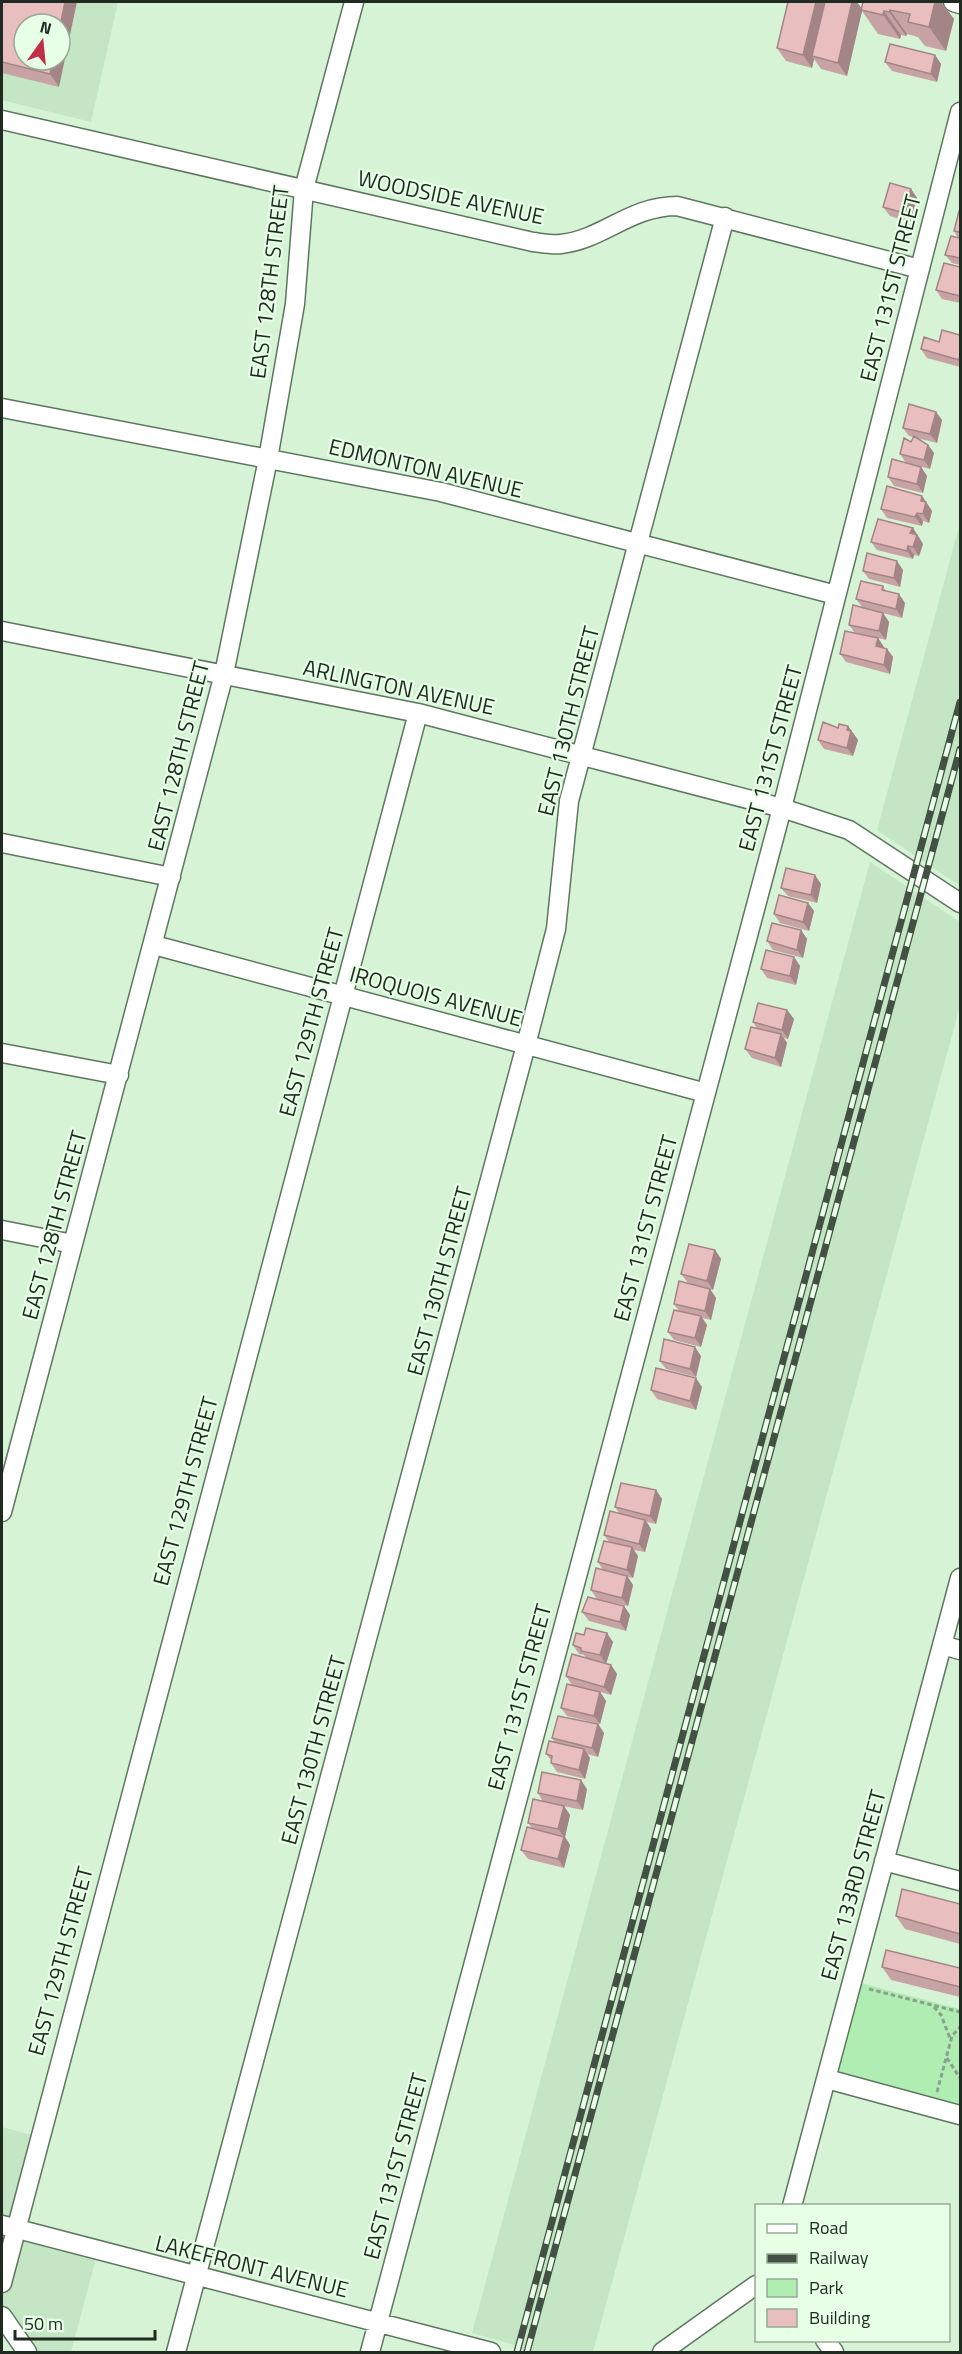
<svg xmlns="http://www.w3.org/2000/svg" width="962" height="2354" viewBox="0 0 962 2354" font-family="'Titillium Web',sans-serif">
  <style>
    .built { fill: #c4e6c4; fill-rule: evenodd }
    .green { fill: #b0edb2 }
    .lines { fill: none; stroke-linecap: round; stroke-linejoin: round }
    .minor-casing { stroke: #5d775e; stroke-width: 21 }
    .path { stroke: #8aa08b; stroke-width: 3; stroke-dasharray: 4.5 3; stroke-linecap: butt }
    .minor { stroke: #fff; stroke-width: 18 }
    .rail-casing { stroke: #425143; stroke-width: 7 }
    .rail { stroke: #e7ffe7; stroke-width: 4.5; stroke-dasharray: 14; stroke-linecap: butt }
    .wall { fill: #c8a3a4 }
    .shaded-wall { fill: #a38586 }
    .building { fill: #e9bebf; stroke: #a38586; stroke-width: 1.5 }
    .labels { text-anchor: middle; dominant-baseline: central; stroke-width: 4.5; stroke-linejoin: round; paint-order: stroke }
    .street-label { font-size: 22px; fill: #1f2a20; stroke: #e7ffe7 }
  </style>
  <rect width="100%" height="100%" fill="#d6f3d6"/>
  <!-- built -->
  <path class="built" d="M2 2H118L91 122 2 100ZM24 24H60V60H24Z
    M960 523V886L877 830Z
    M870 862 960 922V1006L593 2352H525L511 2344 472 2333Z
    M2 2127 39 2137 15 2229 98 2251 71 2352H27L2 2316Z"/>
  <!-- green -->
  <path class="green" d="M853 1981 960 2009V2115L827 2079Z"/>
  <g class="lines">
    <defs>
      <path id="minor" d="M953 2 960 4
        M2 120 533 242C542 243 552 245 561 244 604 239 630 206 677 206L920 269
        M2 408 441 492 836 595
        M2 631 418 713 782 808 849 830 960 903
        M2 843 171 877
        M154 945 706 1093
        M2 1053 119 1075
        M2 1230 73 1244
        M2 1512 224 674 268 459 295 304 304 189 354 2
        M942 1645 960 1650
        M884 1861 960 1881
        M827 2079 960 2115
        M792 2206 960 1578
        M2 2225 491 2352
        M2 2283 418 713
        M2 2316 27 2352
        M825 2340 834 2352
        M176 2352 526 1045 556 929 569 801 725 217
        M370 2352 782 808 960 112
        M662 2352 756 2285"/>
    </defs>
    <!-- minor casing -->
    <use href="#minor" class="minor-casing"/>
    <!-- path -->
    <path class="path" d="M869 1989 960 2012
      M934 2007 941 2015 950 2038
      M947 2058 960 2078
      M937 2092 952 2036 960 2027"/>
    <!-- minor -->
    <use href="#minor" class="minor"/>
    <defs>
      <path id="rail" d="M517 2352 960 702
        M527 2352 960 749"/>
    </defs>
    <!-- rail casing -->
    <use href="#rail" class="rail-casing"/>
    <!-- rail -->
    <use href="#rail" class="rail"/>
  </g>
  <!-- wall -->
  <path class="wall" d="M2 2 59 87 2 73Z
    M863 2H941L954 19 946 51 925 46 918 37 907 34 906 36 901 35 900 39 878 34 862 11 847 76 821 69 814 59 812 68 786 61 777 48 861 8Z
    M935 55 941 64 937 82 892 71 885 62Z
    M911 189 917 198 910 222 890 216 883 207Z
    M960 211V265L952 263 945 255 958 238 954 231Z
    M960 267V303L942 299 936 290Z
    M960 335V367L927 358 921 349 939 342Z
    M936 412 942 420 937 443 917 438 928 445 934 453 930 469 906 463 900 454 911 442 913 437 909 436 903 428Z
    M921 467 927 476 923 493 894 486 888 477Z
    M922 496 932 511 929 523 923 521 922 526 887 518 881 509Z
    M913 528 923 544 919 556 914 555 913 559 877 550 871 542Z
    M903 570 900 587 869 579 863 571Z
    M883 586 886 591 905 603 902 618 863 608 856 599Z
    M883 613 889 622 886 640 878 638 884 648 887 649 893 657 890 674 846 662 840 654 855 633 849 625Z
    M848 726 858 740 853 756 824 749 818 740 838 728Z
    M821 884 817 903 788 896 781 888Z
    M808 903 814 911 809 931 780 923 774 914Z
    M801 930 807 939 803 958 773 950 767 941Z
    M794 957 800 966 796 985 767 978 761 969Z
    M787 1010 794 1019 788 1039 784 1038 787 1043 781 1067 752 1058 745 1049 757 1029 753 1022Z
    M715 1250 721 1259 713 1290 690 1284 710 1289 716 1298 711 1320 702 1318 707 1325 701 1347 674 1340 668 1332 679 1311 674 1304 688 1283 681 1274Z
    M701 1356 696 1377 666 1369 660 1361Z
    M702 1387 696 1410 657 1399 651 1390Z
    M656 1490 662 1499 656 1524 647 1522 651 1529 645 1552 634 1550 638 1556 633 1578 628 1577 633 1585 628 1606 597 1599 591 1590 603 1570 598 1562 609 1542 604 1535 619 1513 615 1507Z
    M624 1606 630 1615 626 1631 589 1621 582 1612Z
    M613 1642 606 1663 611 1665 617 1674 611 1695 600 1692 606 1701 600 1724 567 1716 561 1708 572 1685 566 1676 586 1658 584 1655 579 1654 573 1645Z
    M598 1724 604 1733 598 1757 587 1754 590 1758 585 1779 557 1772 551 1763V1760L546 1754 555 1743 552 1738Z
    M587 1789 583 1810 558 1805 564 1806 570 1815 565 1837 570 1845 564 1868 528 1859 521 1850 532 1828 528 1823 543 1802 538 1793Z
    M960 1904V1944L905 1929 896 1916Z
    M882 1967 960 1968V1997L891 1980Z"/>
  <!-- shaded-wall -->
  <path class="shaded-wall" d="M65 2H77L59 87 50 74 53 60H60V27Z
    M816 2H829L812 56 814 59 812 68 803 55Z
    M852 2H857L862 9 861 10 862 11 847 76 838 63Z
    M935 2H941L954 19 946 51 929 27Z
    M890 10 907 34 906 36 889 12Z
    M884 11 901 35 900 39 883 15Z
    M935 55 941 64 937 82 931 74Z
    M911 189 917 198 910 222 904 213Z
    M936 412 942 420 937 443 930 434Z
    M928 445 934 453 930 469 924 460Z
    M921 467 927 476 923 493 917 484Z
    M922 496 932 511 929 523 923 514 921 501Z
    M917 513 923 521 922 526 915 517Z
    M913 528 923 544 919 556 913 547 910 533Z
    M908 546 914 555 913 559 907 551Z
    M897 561 903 570 900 587 894 578Z
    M899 594 905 603 902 618 896 609Z
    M883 613 889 622 886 640 879 631Z
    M878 638 884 647 882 654 876 646Z
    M887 649 893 657 890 674 884 665Z
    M848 726 858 740 853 756 847 748Z
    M815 875 821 884 817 903 811 895Z
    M808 903 814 911 809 931 803 922Z
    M801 930 807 939 803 958 797 950Z
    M794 957 800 966 796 985 790 976Z
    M787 1010 794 1019 788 1039 782 1030Z
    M781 1034 787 1043 781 1067 775 1058Z
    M715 1250 721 1259 713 1290 707 1281Z
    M710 1289 716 1298 711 1320 705 1311Z
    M701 1316 707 1325 701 1347 695 1338Z
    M695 1347 701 1356 696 1377 690 1369Z
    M696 1378 702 1387 696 1410 690 1401Z
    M656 1490 662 1499 656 1524 650 1516Z
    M645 1520 651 1529 645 1552 639 1544Z
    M632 1547 638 1556 633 1578 627 1570Z
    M627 1576 633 1585 628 1606 622 1598Z
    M624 1606 630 1615 626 1631 620 1622Z
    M607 1633 613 1642 606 1664 600 1655Z
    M611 1665 617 1674 611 1695 604 1687Z
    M600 1692 606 1701 600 1724 594 1716Z
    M598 1724 604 1733 598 1757 592 1748Z
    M584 1749 590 1758 585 1779 579 1770Z
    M581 1780 587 1789 583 1810 577 1801Z
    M564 1806 570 1815 565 1837 570 1845 564 1868 558 1859 564 1837 558 1829Z"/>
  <!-- building -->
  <path class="building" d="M2 2H65L60 27V24H24V60H53L50 74 2 62Z
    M788 2H816L803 55 777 48Z
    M825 2H852L838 63 812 56Z
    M863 2H935L929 27 908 22 910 14 890 10 889 12 884 11 883 15 861 10Z
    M890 44 935 55 931 74 885 62Z
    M890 183 911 189 904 213 883 207Z
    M959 211H960V232L954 231Z
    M951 236 960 238V258L945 255Z
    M944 263 960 267V296L936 290Z
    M942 330 960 335V354L959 360 921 349 924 337 939 342Z
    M909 404 936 412 930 434 903 428Z
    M914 436 928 445 924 460 900 454 904 438 911 442Z
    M892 459 921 467 917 484 888 477Z
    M887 486 922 496 921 501 926 502 923 514 917 513 915 517 881 509Z
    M878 519 913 528 910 533 917 535 913 547 908 546 907 551 871 542Z
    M867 553 897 561 894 578 863 571Z
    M861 581 883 586 882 590 899 594 896 609 856 599Z
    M853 605 883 613 879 631 849 625Z
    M845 631 878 638 876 646 887 649 884 665 840 654Z
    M823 722 838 728 839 724 848 726 847 730 851 731 847 748 818 740Z
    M786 868 815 875 811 895 781 888Z
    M779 895 808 903 803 922 774 914Z
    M772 923 801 930 797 950 767 941Z
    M766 950 794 957 790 976 761 969Z
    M758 1003 787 1010 782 1030 753 1022Z
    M751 1027 781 1034 775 1058 745 1049Z
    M689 1244 715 1250 707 1281 681 1274Z
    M679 1281 710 1289 705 1311 674 1304Z
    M674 1310 701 1316 695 1338 668 1332Z
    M664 1339 695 1347 690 1369 660 1361Z
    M656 1368 696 1378 690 1401 651 1390Z
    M621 1483 656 1490 650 1516 615 1507Z
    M610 1511 645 1520 639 1544 604 1535Z
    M604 1541 632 1547 627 1570 598 1562Z
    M596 1568 627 1576 622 1598 591 1590Z
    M588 1597 624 1606 620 1622 582 1612Z
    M586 1628 607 1633 600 1655 581 1651V1648L573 1645 576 1633 584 1635Z
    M572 1654 611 1665 604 1687 566 1676Z
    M567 1684 600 1692 594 1716 561 1708Z
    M558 1716 598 1724 592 1748 552 1738Z
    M549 1741 584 1749 579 1770 551 1763 552 1756 546 1754Z
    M542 1772 581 1780 577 1801 538 1793Z
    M533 1799 564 1806 558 1829 528 1823Z
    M527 1827 564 1837 558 1859 521 1850Z
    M902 1889 960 1904V1934L896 1916Z
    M886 1950 960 1968V1987L882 1967Z"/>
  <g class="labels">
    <!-- street labels -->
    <g class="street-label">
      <text transform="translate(451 197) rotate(12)">WOODSIDE AVENUE</text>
      <text transform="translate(269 282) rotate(-83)">EAST 128TH STREET</text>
      <text transform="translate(890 288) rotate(-76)">EAST 131ST STREET</text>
      <text transform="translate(426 468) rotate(13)">EDMONTON AVENUE</text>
      <text transform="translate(399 687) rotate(12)">ARLINGTON AVENUE</text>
      <text transform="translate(568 721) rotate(-76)">EAST 130TH STREET</text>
      <text transform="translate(178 756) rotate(-76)">EAST 128TH STREET</text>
      <text transform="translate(770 758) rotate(-75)">EAST 131ST STREET</text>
      <text transform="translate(436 996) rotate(15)">IROQUOIS AVENUE</text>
      <text transform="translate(311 1022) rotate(-75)">EAST 129TH STREET</text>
      <text transform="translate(54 1225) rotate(-75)">EAST 128TH STREET</text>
      <text transform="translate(645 1228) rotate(-75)">EAST 131ST STREET</text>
      <text transform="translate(439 1281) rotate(-75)">EAST 130TH STREET</text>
      <text transform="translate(185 1491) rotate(-75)">EAST 129TH STREET</text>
      <text transform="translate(519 1697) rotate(-75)">EAST 131ST STREET</text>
      <text transform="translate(313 1750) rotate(-75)">EAST 130TH STREET</text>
      <text transform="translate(853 1885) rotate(-75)">EAST 133RD STREET</text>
      <text transform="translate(60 1961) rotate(-75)">EAST 129TH STREET</text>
      <text transform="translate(395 2166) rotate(-75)">EAST 131ST STREET</text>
      <text transform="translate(252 2266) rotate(14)">LAKEFRONT AVENUE</text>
    </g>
  </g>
  <!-- border -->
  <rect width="962" height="2354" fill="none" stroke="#1f2a20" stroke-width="6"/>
  <!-- legend -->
  <rect x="755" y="2204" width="195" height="138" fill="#e7ffe7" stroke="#97aa97" stroke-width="1.5"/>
  <rect x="767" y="2224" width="30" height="9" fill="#ffffff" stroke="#97aa97" stroke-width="1.5"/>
  <text x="809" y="2234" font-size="18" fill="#1f2a20">Road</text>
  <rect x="767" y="2254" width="30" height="9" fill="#425143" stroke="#97aa97" stroke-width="1.5"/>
  <text x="809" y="2264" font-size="18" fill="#1f2a20">Railway</text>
  <rect x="767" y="2279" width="30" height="18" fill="#b0edb2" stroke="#97aa97" stroke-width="1.5"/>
  <text x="809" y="2294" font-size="18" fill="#1f2a20">Park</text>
  <rect x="767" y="2309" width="30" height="18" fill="#e9bebf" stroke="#97aa97" stroke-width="1.5"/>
  <text x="809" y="2324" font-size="18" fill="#1f2a20">Building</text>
  <!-- north arrow -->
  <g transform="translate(42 42) rotate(15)"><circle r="28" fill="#e7ffe7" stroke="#97aa97" stroke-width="1.5"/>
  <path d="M0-4.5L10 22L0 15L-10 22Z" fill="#c02f48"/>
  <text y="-9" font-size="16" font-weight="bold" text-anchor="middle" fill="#1f2a20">N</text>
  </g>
  <!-- scale -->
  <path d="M15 2330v9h140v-9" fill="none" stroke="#1f2a20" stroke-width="3"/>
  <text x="24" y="2330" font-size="18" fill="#1f2a20" stroke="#e7ffe7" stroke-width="4.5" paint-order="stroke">50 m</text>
</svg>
